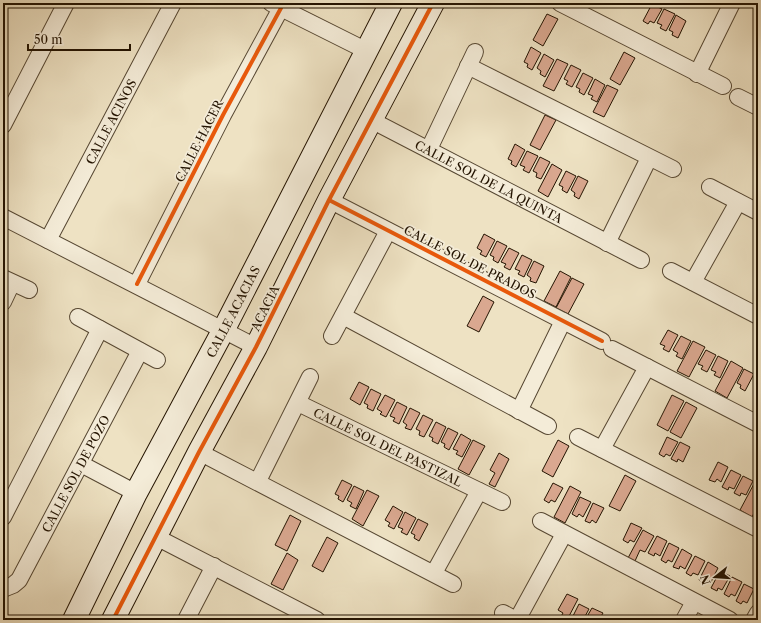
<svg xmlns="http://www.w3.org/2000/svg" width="761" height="623" viewBox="0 0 761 623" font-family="'Libre Caslon Text',serif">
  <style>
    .building { fill: #daa890; stroke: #231301 }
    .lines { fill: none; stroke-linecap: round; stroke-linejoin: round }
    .street-casing { stroke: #564732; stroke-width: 18 }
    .secondary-casing { stroke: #231301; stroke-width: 24 }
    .street { stroke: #f4ecd8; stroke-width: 16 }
    .secondary { stroke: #f4ecd8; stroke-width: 22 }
    .cycleway-casing { stroke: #f4ecd8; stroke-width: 6 }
    .cycleway { stroke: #e8590c; stroke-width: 4 }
    .labels { text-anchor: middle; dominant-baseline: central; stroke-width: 3.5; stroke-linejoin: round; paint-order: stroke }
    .street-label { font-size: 12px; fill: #231301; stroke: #f4ecd8 }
  </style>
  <rect width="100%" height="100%" fill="#eee2c3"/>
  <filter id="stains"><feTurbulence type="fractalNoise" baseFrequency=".005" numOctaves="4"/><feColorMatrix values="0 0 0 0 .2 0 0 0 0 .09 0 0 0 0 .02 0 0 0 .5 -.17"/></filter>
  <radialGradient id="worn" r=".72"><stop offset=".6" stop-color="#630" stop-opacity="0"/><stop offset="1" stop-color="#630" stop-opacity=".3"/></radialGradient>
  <!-- building -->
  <path class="building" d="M652 4 662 9 654 23 650 21 648 24 643 21Z
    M664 9 675 14 666 31 660 28 662 25 657 23Z
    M547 14 558 19 543 46 533 40Z
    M676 15 686 21 678 38 672 35 673 32 669 30Z
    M531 47 541 53 532 70 527 67 528 64 524 62Z
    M624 52 635 58 620 85 610 79Z
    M544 54 554 60 545 77 540 74 541 71 537 68Z
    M557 59 568 64 554 91 543 86Z
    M571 65 581 70 572 87 566 84 568 81 564 79Z
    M583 73 593 78 584 95 579 92 580 89 576 87Z
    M595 79 605 85 597 102 591 99 593 96 588 94Z
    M607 85 618 90 604 117 593 112Z
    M545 115 556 120 540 150 530 145Z
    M515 144 525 150 516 167 511 164 512 161 508 159Z
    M527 151 538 156 529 173 523 170 525 167 520 165Z
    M540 157 550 162 541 179 536 177 537 173 533 171Z
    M552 164 562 170 548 197 538 191Z
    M566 171 576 176 567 193 562 190 563 187 559 185Z
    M578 176 588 181 579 199 574 196 575 193 571 190Z
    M484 234 495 240 486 257 480 254 482 251 477 248Z
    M497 241 507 246 498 263 493 260 494 257 490 255Z
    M509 248 519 253 510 270 504 267 506 264 501 262Z
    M522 255 532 260 524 277 518 274 520 271 515 269Z
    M534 261 544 266 536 283 530 281 531 278 527 275Z
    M560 271 571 277 556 307 544 301Z
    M572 278 584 284 568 314 556 308Z
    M483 296 494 302 479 332 467 326Z
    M668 330 678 335 669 352 663 349 665 346 660 344Z
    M681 336 691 341 682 359 676 356 678 353 673 350Z
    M693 341 705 347 689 377 677 371Z
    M706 350 716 355 707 372 701 369 703 366 698 364Z
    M718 356 728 361 720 378 714 375 716 372 711 370Z
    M731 361 743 368 727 398 715 391Z
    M744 369 754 374 745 391 740 388 741 385 737 383Z
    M359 382 369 387 360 405 350 399Z
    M371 389 381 394 373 411 367 408 368 405 364 403Z
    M385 395 395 400 386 417 380 414 382 412 377 409Z
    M672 395 684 401 668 431 657 425Z
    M397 402 407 407 399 424 393 421 395 418 390 416Z
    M686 402 697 408 681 438 670 432Z
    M410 408 420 413 411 430 405 428 407 425 403 422Z
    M423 415 433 420 424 437 419 435 420 431 416 429Z
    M436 422 446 427 438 444 432 441 433 438 429 436Z
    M448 428 458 433 449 450 444 447 445 444 441 442Z
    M461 434 471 440 462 457 456 454 458 451 453 449Z
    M667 437 678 442 670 456 666 454 664 457 659 454Z
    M473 440 485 446 469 475 458 469Z
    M558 440 569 446 553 477 542 471Z
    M680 442 690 447 683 462 678 459 677 462 671 459Z
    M499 453 509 459 495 487 489 484 495 473 490 470Z
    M718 462 728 467 721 482 717 479 715 482 709 480Z
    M731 470 741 475 734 489 729 487 728 490 722 487Z
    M625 475 636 481 620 511 609 506Z
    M743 476 753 481 746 495 741 493 740 496 734 493Z
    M342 480 352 485 343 502 338 499 339 496 335 494Z
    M756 480 758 481V505L752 517 740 510Z
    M553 483 563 488 555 502 551 500 549 503 544 500Z
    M354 486 364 491 356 509 350 506 352 503 347 500Z
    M570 486 581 492 565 523 554 517Z
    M367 490 379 496 363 526 352 519Z
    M580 497 591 502 583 517 579 514 577 517 572 514Z
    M593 503 604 508 596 523 592 520 590 523 585 521Z
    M393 506 403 512 394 529 388 526 390 523 385 520Z
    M405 512 416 518 407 535 401 532 403 529 398 527Z
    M290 515 301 521 287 551 275 545Z
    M418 519 428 524 419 541 414 538 415 535 411 533Z
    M631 523 642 528 634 542 630 540 628 543 623 540Z
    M643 530 654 536 645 552 640 550 635 561 628 558Z
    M657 536 667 541 660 556 655 553 654 556 648 553Z
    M327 537 338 543 323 572 312 566Z
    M669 543 679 548 672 562 668 560 666 563 661 560Z
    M682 549 692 555 685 569 680 566 679 569 673 567Z
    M287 553 298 560 283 590 271 584Z
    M695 556 705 561 698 575 693 573 691 576 686 573Z
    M708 562 718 568 711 582 706 580 705 583 699 580Z
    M720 571 730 576 722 590 718 588 717 591 711 588Z
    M732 577 742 582 735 596 731 594 729 597 724 594Z
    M744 584 754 589 747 603 743 601 741 604 736 601Z
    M567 594 578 599 567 620H559L563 613 558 610Z
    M579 604 589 609 583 620 572 618Z
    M592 608 603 613 599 620H585Z"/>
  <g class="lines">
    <defs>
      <g id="street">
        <path d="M271 3 365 50"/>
        <path d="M560 3 723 86"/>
        <path d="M468 66 673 169"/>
        <path d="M697 74 732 3"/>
        <path d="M738 97 758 107"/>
        <path id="s1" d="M371 120 641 260"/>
        <path d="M3 125 66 3"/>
        <path d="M429 149 475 52"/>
        <path d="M710 187 758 212"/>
        <path d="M329 200 602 341"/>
        <path d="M3 217 256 347"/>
        <path id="s2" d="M48 240 173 3"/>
        <path d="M607 243 649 158"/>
        <path d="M671 271 758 316"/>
        <path d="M3 278 29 290"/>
        <path d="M693 282 738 202"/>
        <path d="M137 284 223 115 281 8"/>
        <path d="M3 302 12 283"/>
        <path d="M343 316 548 426"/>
        <path d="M78 317 157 360"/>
        <path d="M332 336 388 231"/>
        <path d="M612 349 758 424"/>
        <path id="s3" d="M298 403 502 502"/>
        <path d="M519 411 563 321"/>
        <path d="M578 437 758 529"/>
        <path d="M602 449 647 367"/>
        <path d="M199 452 453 584"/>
        <path d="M81 464 136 493"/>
        <path d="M258 481 310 377"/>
        <path d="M3 517 100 329"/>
        <path d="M541 521 730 620"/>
        <path d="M156 537 317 620"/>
        <path d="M434 573 479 491"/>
        <path id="s4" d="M3 589 13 585 19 580 140 351"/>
        <path d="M503 613 516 620"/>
        <path d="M186 620 214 566"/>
        <path d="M517 620 564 534"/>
        <path d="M684 620 694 602"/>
        <path d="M754 620 758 613"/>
      </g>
      <g id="secondary">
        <path id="s5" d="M74 620 136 493 224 329 391 3"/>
        <path d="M113 620 199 452 256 347 329 200 433 3"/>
      </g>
    </defs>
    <!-- street casing -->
    <use href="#street" class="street-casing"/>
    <!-- secondary casing -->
    <use href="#secondary" class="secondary-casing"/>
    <!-- street -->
    <use href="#street" class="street"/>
    <!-- secondary -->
    <use href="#secondary" class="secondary"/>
    <defs>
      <path id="cycleway" d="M329 200 602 341
        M137 284 223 115 281 8
        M113 620 199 452 256 347 329 200 433 3"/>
    </defs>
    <!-- cycleway casing -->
    <use href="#cycleway" class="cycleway-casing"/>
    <!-- cycleway -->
    <use href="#cycleway" class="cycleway"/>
  </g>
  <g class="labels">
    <!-- street labels -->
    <g class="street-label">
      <text stroke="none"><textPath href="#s2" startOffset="134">CALLE ACINOS</textPath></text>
      <text transform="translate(199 141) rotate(-63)">CALLE HACER</text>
      <text stroke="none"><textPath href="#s1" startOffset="133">CALLE SOL DE LA QUINTA</textPath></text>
      <text transform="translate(470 262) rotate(27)">CALLE SOL DE PRADOS</text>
      <text transform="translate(265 308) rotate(-64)">ACACIA</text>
      <text stroke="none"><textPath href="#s5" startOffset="347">CALLE ACACIAS</textPath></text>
      <text stroke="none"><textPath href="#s3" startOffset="100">CALLE SOL DEL PASTIZAL</textPath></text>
      <text stroke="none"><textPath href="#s4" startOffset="139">CALLE SOL DE POZO</textPath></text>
    </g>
  </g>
  <!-- margin -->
  <rect width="761" height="623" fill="none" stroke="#eee2c3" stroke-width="16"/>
  <rect x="4" y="4" width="753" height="615" fill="none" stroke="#231301" stroke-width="2"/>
  <rect x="8" y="8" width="745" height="607" fill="none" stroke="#231301"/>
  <!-- north arrow -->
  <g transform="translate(715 577) rotate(253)" stroke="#f4ecd8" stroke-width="3" paint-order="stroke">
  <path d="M0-3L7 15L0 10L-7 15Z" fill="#231301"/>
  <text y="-6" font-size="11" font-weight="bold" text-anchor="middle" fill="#231301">N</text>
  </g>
  <!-- scale -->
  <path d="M28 44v6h102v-6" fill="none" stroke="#231301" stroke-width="2"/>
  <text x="34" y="44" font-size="12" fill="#231301" stroke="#f4ecd8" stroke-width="3" paint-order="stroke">50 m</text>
  <rect width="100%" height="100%" filter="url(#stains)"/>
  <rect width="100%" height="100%" fill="url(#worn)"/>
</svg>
